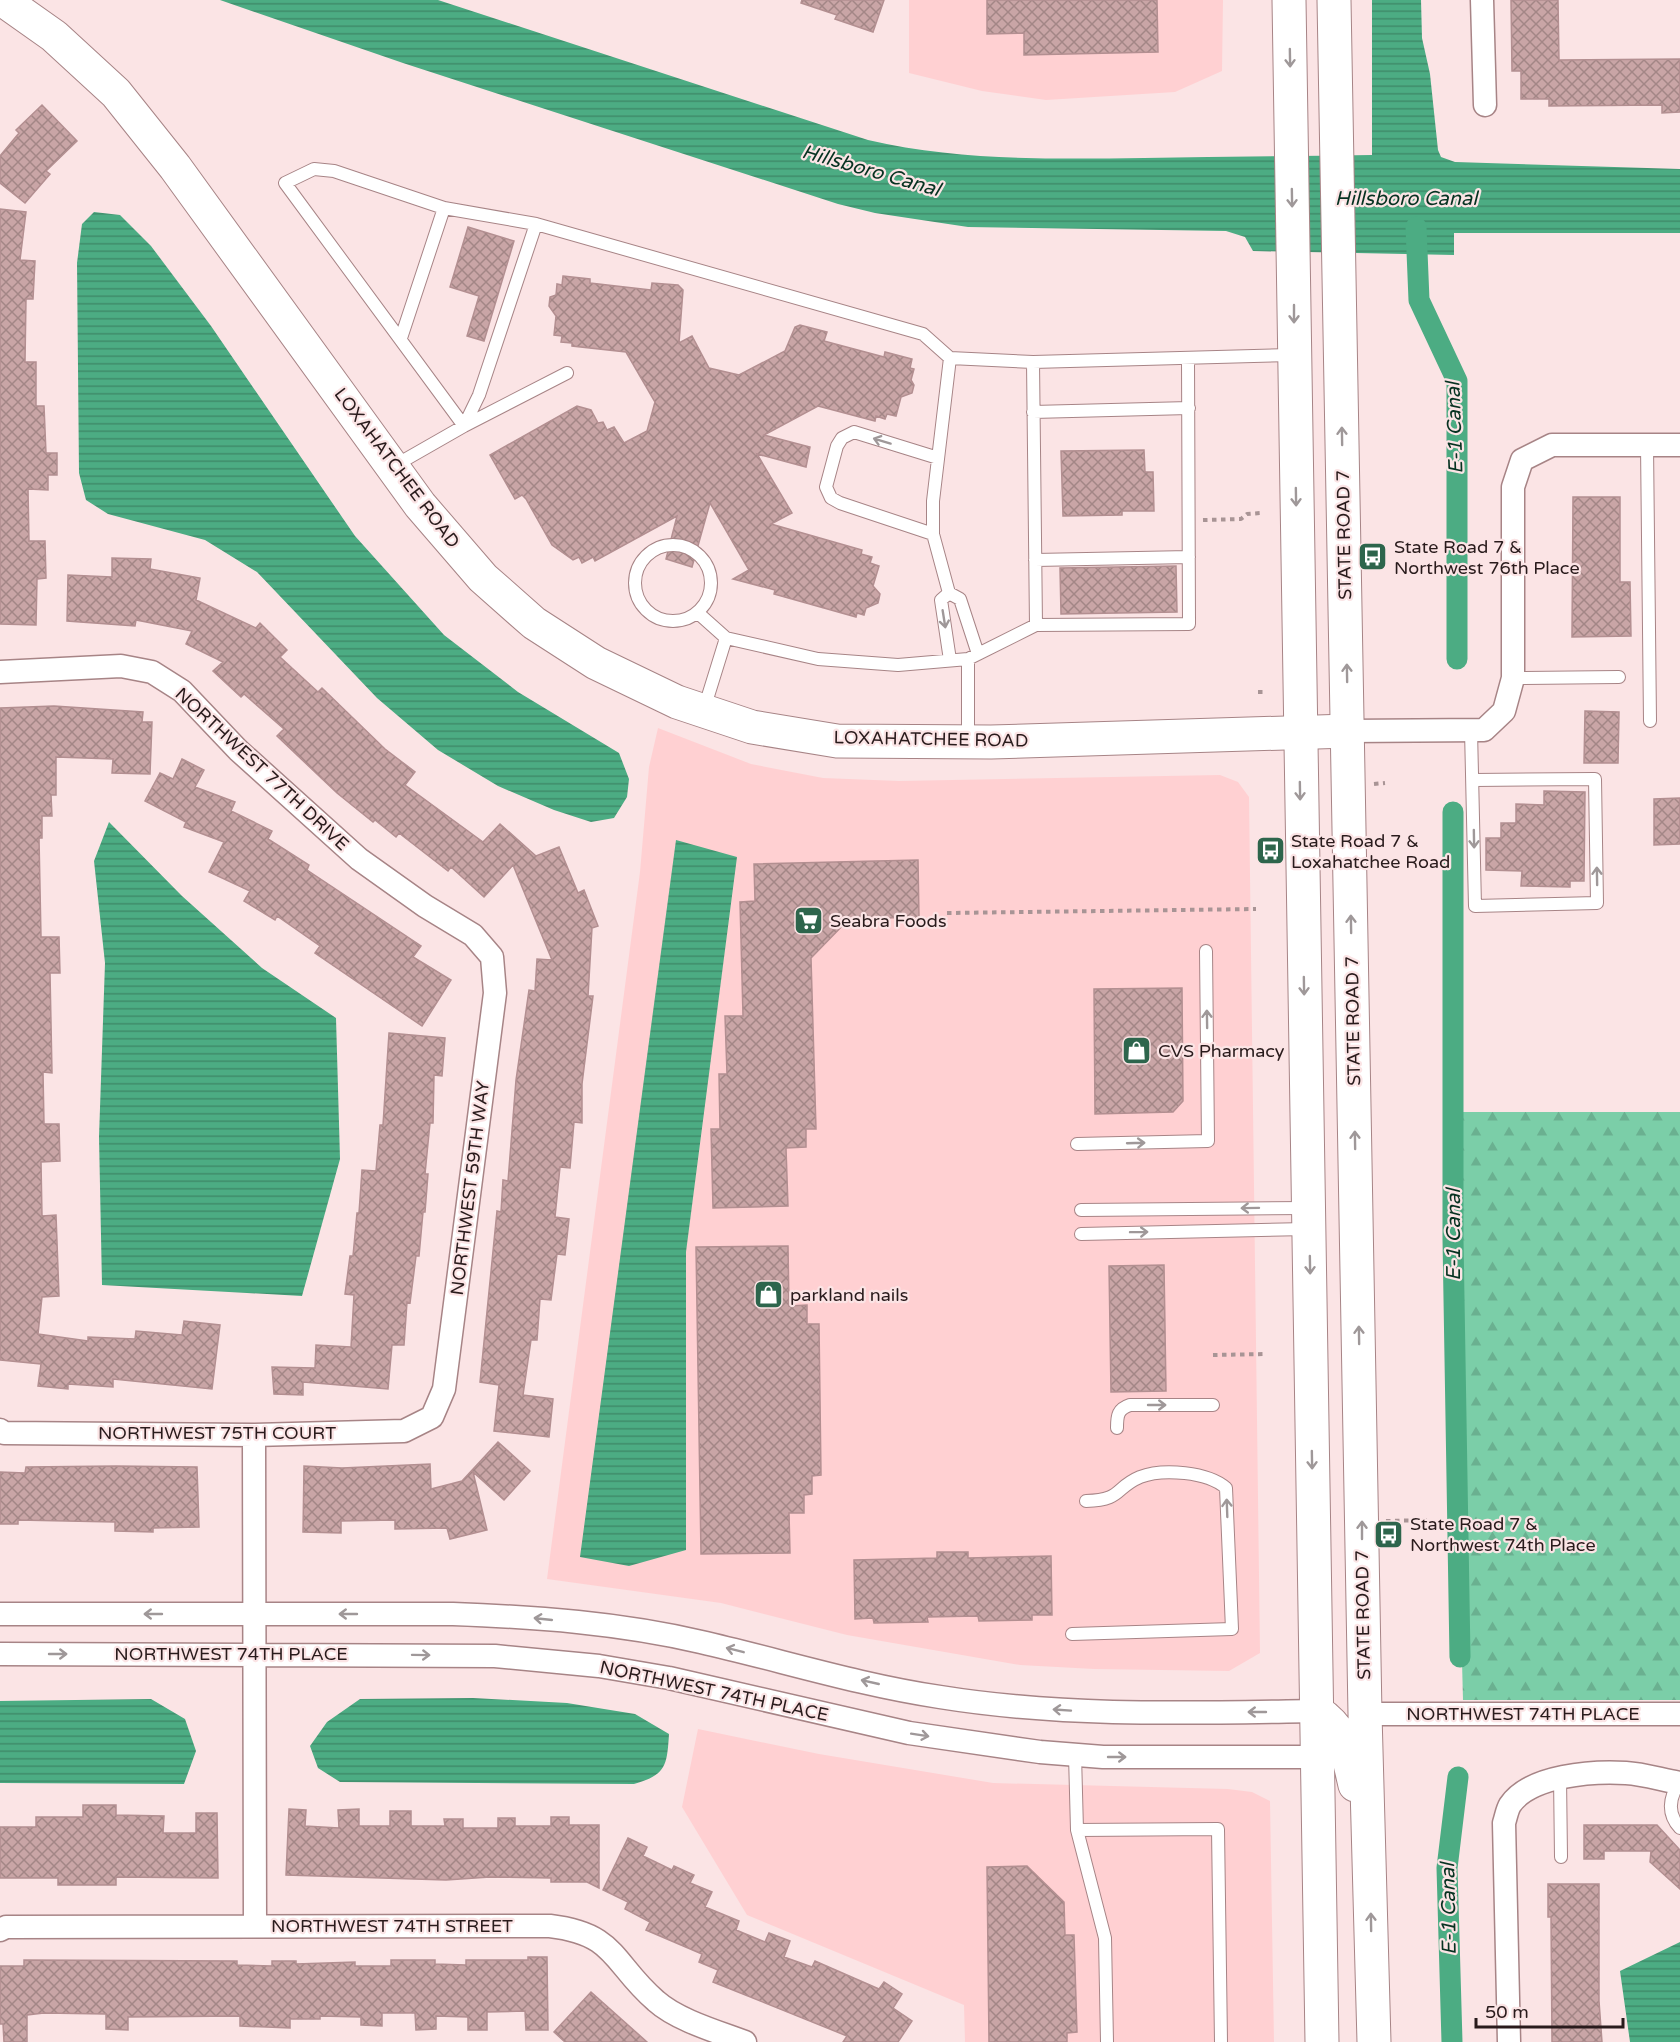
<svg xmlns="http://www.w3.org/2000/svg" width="1680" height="2042" viewBox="0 0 1680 2042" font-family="'Varela Round',sans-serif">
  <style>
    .built { fill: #ffd0d2 }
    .forest { fill: url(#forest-firs) }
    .water { fill: url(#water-rules) }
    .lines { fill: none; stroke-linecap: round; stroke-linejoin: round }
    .canal { stroke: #4cac83; stroke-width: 21 }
    .building { fill: url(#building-cross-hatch); stroke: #b38f91; stroke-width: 1.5 }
    .service-casing { stroke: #a78486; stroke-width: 14 }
    .minor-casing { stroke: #a78486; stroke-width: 25 }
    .secondary-casing { stroke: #a78486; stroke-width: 35 }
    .primary-casing { stroke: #a78486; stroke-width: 35 }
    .path { stroke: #a89495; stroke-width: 4; stroke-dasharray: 4.5 4.5; stroke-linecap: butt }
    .service { stroke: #fff; stroke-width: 12 }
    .minor { stroke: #fff; stroke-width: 22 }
    .secondary { stroke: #fff; stroke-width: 33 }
    .primary { stroke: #fff; stroke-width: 33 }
    .oneway { stroke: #9f9899 }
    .labels { text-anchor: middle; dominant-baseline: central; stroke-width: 4.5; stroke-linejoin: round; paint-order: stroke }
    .street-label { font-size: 18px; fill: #291b1c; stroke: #fbe4e5 }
    .poi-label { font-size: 18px; fill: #291b1c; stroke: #fbe4e5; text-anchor: start }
    .water-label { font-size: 20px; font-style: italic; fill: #063221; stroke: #fbe4e5 }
  </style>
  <defs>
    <pattern id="forest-firs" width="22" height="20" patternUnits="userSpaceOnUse" patternTransform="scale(1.5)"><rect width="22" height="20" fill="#7bcea8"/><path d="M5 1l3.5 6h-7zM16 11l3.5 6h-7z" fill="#6ab090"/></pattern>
    <pattern id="water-rules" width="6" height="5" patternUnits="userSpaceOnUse" patternTransform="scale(1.5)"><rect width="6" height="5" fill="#4cac83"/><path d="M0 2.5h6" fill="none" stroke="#3f8b6a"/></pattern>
    <pattern id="building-cross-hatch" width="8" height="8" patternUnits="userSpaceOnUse" patternTransform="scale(1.5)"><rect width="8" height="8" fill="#c9a5a6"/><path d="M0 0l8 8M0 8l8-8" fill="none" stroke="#a38686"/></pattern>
  </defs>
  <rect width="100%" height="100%" fill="#fbe4e5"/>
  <!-- built -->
  <path class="built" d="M909 0H1223L1222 71 1175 92 1046 100 982 91 909 73Z
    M658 728 751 764 823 778 899 781 1220 775 1238 782 1249 797 1260 1653 1229 1671 1094 1669 1020 1665 847 1635 721 1603 547 1579 640 872 649 767Z
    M698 1729 819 1754 993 1783 1228 1789 1252 1792 1270 1801 1274 2042H965L964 2005 747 1915 682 1807Z"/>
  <!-- forest -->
  <path class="forest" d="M1448 1112H1680V1700H1463Z"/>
  <!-- water -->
  <path class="water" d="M220 0H438L868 140C959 161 1051 159 1144 158 1220 157 1296 156 1372 155V0H1421L1422 38 1430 74 1438 150 1441 157 1455 162 1680 169V233H1454V255L1253 251 1245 237 1226 231 968 227 875 213 838 204 403 63Z
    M94 212 120 215 151 246 211 326 355 536 444 635 518 692 619 753 629 779 627 797 614 818 591 822 554 810 498 786 438 750 377 698 257 572 205 540 108 514 86 500 79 473 77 263 82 224Z
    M109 822 182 896 262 968 336 1018 340 1159 302 1296 102 1285 99 1137 105 963 94 861Z
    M676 840 737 857 686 1252V1550L629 1566 580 1557Z
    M473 1698 567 1703 635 1714 669 1734C667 1766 666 1775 634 1784L340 1782 318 1768 310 1746 327 1722 360 1699Z
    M151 1699 185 1719 196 1751 184 1784 0 1783V1701Z
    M1680 1942V2042H1630L1620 1971Z"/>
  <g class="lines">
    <!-- canal -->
    <path class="canal" d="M1416 227 1419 300 1457 381V659
      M1453 812V1239L1460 1657
      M1452 2042 1447 1868 1458 1777"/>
  </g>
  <!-- building -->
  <path class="building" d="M802 0H884L873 32 835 19 837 15 801 3Z
    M987 0H1157L1158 52 1024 55V33L987 34Z
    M1511 0H1558L1559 60 1680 59V112L1662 113V105L1549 106V99H1521V71H1512Z
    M42 105 77 141 46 171 50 174 25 203 0 183V156L19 133 16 130Z
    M0 209 26 212 20 260 35 261 33 299H26L25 362H36V406H44L46 453H57V475H48V490L28 489 29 541H45L46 578 37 579 36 625 0 624Z
    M468 227 514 241 484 341 467 336 479 296 450 287Z
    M563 276 590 279V283L651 290 652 283 678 285 683 290 679 343 692 336 709 368 739 375 785 351 795 327 800 325 827 332 824 341 884 357 885 352 912 359 910 368 914 369 911 380 914 385 912 393 901 397 896 416 887 414 885 419 876 416 875 421 818 406 764 435 810 447 806 467 757 454 792 513 771 524 862 550 861 554 872 557 870 563 879 566 873 586 880 594 878 603 866 608 864 615 857 613 856 617 774 594 775 590 733 579 749 570 710 503 692 567 666 559 677 516 595 561 593 557 582 563 579 557 573 560 552 545 526 499 522 495 515 499 490 455 577 406 591 410 598 423 603 422 607 430 614 427 624 443 647 431 655 402 626 352 572 346V343L561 342 562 336 554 335 556 316 549 306 550 297 556 295 557 284 562 285Z
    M1144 450 1145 472H1153L1154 511H1122V515L1063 516 1061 451Z
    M1573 497H1620V582H1630L1631 636 1572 637Z
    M112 558 151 559 150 569 200 578 196 600 256 628 260 623 287 650 280 657 318 692 322 688 385 749 415 772 405 785 483 842 500 824 536 856 559 847 578 893 584 890 598 926 592 928 588 996H593L582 1084V1123L574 1122 570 1168 560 1167 555 1217 569 1219 565 1255 557 1254 551 1300 540 1299 537 1340H531L523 1395 553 1399 549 1437 494 1431 499 1385 480 1382 497 1211 501 1212 503 1180 508 1181 516 1080 529 990 535 991 537 959 552 960 513 865 484 897 451 867 448 871 399 833 396 837 375 820 373 822 337 793 277 736 284 729 244 694 241 697 213 671 223 662 186 644 192 631 136 620 135 626 67 621 68 575 112 577Z
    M1176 566 1177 612 1061 614 1060 568Z
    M54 706 143 712 142 722H152L150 774 112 773 113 759 56 757V795H51L52 816H42V838H39L41 937H59L60 973H50L52 1073 43 1072 44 1124H59L60 1161 41 1162 42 1216 56 1215 59 1296 42 1297 38 1334 88 1341V1337L135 1339 136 1331 182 1335 184 1321 220 1325 212 1389 113 1379V1387L68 1384V1389L38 1386 41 1364 0 1360V708Z
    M1585 711 1619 712 1618 763H1584Z
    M182 759 204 770 195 787 235 802 231 811 272 831 268 839 309 865 307 870 421 946 413 957 451 980 422 1026 315 953 320 946 277 916 275 920 244 901 250 891 209 872 224 842 184 827 186 822 145 801 160 773 173 779Z
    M1544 791 1585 792 1584 881H1570V887L1521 886 1522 871 1486 870V838H1501V823H1516V804L1544 805Z
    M1680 798V844L1654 845V799Z
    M918 860 919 917 849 919 811 958 816 1129H806V1147L786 1148 788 1206 713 1208 711 1129H720L719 1074H727L725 1016H743L740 902 755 901 754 864Z
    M1182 988 1183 1101 1173 1112 1095 1114 1094 989Z
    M389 1033 445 1038 442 1076 434 1075 433 1123H430L425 1174H428L425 1212H423L419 1256H416L410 1303 407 1302 404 1345H392L388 1389 303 1382V1395L274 1394 272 1367 315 1368 316 1345 351 1347 354 1295 345 1294 350 1256H353L357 1213H359L362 1170 376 1171 380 1125H383Z
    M788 1246 789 1306 807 1305V1324H819L821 1475 812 1476V1494L804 1495V1513H789L790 1553 701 1554 696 1247Z
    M1164 1265 1166 1391 1111 1392 1109 1266Z
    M498 1442 530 1471 504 1500 473 1472 487 1530 450 1539 447 1528 395 1529V1520L341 1521V1533L303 1532 304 1466 342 1468 430 1464 431 1489 462 1481Z
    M116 1466 197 1467 199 1527 153 1528V1532L115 1531V1522L18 1520V1524H0V1472L25 1473 26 1467Z
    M937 1552H968V1558L1051 1556 1052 1615H1032V1620L979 1621 978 1616 927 1617 928 1622 874 1623 873 1618 855 1619 854 1560 937 1558Z
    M83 1805H116V1815L164 1816 163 1833H196V1813H217L218 1878 116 1877V1885H58V1878H0V1827H36V1817H83Z
    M289 1809 306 1810 305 1826 339 1828 338 1810 359 1809V1826H390V1811H411V1826H445L444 1819H463V1828H498V1818H515V1826H551V1817H569V1825H599V1888L587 1882H551V1878L490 1877 446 1880 286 1875Z
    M1584 1825H1657L1680 1850V1889L1650 1862 1651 1851H1604V1859H1584Z
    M628 1838 647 1847 643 1856 672 1870 674 1866 694 1875 690 1883 712 1892 705 1907 739 1921 736 1930 765 1942 769 1933 790 1941 784 1957 812 1967 815 1961 879 1989 884 1982 902 1994 893 2008 912 2021 898 2042H843L847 2036 713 1982 718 1970 699 1962 702 1954 646 1930 650 1922 625 1909 628 1902 603 1890Z
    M1027 1866 1064 1902 1065 1935H1074L1077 2032 1067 2033V2042H989L987 1867Z
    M1548 1884H1599V2001L1602 2042H1552L1551 1917H1548Z
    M528 1957H547L548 2030H526L525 2011 487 2012V2030H468V2017L436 2016V2029L416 2030 415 2013H382V2026L361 2025V2017L320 2016V2019H290V2028L240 2026V2016L128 2017V2030L106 2029V2014L44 2013 27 2015V2042H4L3 2024H0V1966H24V1960L237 1961V1965L272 1966V1961H296V1964L355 1962V1966H391V1960H435V1964L466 1965V1960H528Z
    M591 1992 647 2042H565L554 2032Z"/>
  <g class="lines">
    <defs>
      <path id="service" d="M536 224 479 395 464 426 285 183 314 169 334 171 444 208 536 224 923 334 950 358 933 501V534L949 593
        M401 338 444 208
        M950 358 1033 362
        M1033 412 1189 408
        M1647 445 1650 721
        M394 466 464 426 567 373
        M933 534 840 503 831 498 826 487 837 446 842 438 854 432 938 458
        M635 583a38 38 0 1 1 76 0a38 38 0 1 1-76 0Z
        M1035 560 1189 557
        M698 613 726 638
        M1036 625 1189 624 1188 359
        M968 659V742
        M950 660 941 600 949 593 960 599 978 654
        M1513 678 1619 677
        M704 709 726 638 818 659 898 665 968 659 1036 625 1033 362 1293 355
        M1471 730 1475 906 1597 903 1595 779 1474 780
        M1077 1144 1208 1141 1206 951
        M1081 1210 1308 1208
        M1081 1234 1307 1229
        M1117 1428C1117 1415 1118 1409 1130 1405H1213
        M1072 1634 1232 1629 1226 1488C1208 1472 1163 1468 1140 1477 1114 1488 1123 1500 1086 1501
        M1075 1755 1077 1830 1105 1938 1107 2042
        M1560 1777 1561 1857
        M1679 1783C1669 1798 1667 1814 1680 1828
        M1077 1830 1218 1829 1221 2042"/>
      <path id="minor" d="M1482 0 1485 105
        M0 672 121 666 152 672 182 691 238 750 359 859 425 906 473 935 492 957 495 993 444 1389 432 1417 404 1431 254 1435 4 1433 0 1430
        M1348 731 1484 730 1504 711 1513 678V487L1522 460 1552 445H1680
        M254 1435 255 1926
        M0 1614H453C536 1617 620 1623 701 1642 780 1660 859 1685 940 1697 1064 1717 1190 1713 1316 1711
        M0 1654 495 1656 599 1666 669 1678 909 1733 1040 1752 1103 1757H1317
        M1365 1714H1680
        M0 1930 6 1927 550 1926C617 1934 612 1963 656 2001 677 2020 718 2032 745 2042
        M1509 2042 1504 1823C1506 1817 1507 1810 1510 1805 1530 1775 1593 1771 1626 1773 1644 1774 1662 1780 1680 1783"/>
      <path id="secondary" d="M3 0 54 36 116 93 175 167 420 505 483 578 534 623 596 663 677 702 752 727 837 741 991 742 1348 731"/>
      <path id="primary" d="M1289 0 1322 2042
        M1334 0 1365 1714 1374 2042
        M1316 1711C1346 1730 1347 1752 1355 1785"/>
    </defs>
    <!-- service casing -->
    <use href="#service" class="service-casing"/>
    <!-- minor casing -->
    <use href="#minor" class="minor-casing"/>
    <!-- secondary casing -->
    <use href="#secondary" class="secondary-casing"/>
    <!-- primary casing -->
    <use href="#primary" class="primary-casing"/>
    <!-- path -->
    <path class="path" d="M1203 520 1241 519 1247 514 1261 513
      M1258 692H1265
      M1374 784 1385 783
      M947 913 1256 909
      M1213 1355 1265 1354
      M1386 1521 1430 1520"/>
    <!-- service -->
    <use href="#service" class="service"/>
    <!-- minor -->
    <use href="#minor" class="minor"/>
    <!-- secondary -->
    <use href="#secondary" class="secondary"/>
    <!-- primary -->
    <use href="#primary" class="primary"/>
  </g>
  <!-- one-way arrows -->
  <defs><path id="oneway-shaft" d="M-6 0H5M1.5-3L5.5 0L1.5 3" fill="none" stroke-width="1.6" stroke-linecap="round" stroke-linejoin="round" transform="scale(1.5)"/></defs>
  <g class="oneway">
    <use href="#oneway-shaft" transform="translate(1290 58) rotate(89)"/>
    <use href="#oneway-shaft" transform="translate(1292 198) rotate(89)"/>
    <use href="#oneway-shaft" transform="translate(1294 314) rotate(90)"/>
    <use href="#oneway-shaft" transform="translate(1342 436) rotate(-91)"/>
    <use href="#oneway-shaft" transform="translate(882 441) rotate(-163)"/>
    <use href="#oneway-shaft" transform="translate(1296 497) rotate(89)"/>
    <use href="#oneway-shaft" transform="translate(944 619) rotate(81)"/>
    <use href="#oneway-shaft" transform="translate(1347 673) rotate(-91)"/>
    <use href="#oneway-shaft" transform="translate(1300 791) rotate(89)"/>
    <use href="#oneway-shaft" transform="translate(1474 839) rotate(89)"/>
    <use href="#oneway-shaft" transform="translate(1597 876) rotate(-91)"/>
    <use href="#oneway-shaft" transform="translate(1351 924) rotate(-91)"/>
    <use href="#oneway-shaft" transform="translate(1304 986) rotate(89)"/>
    <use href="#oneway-shaft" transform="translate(1207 1019) rotate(-91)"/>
    <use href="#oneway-shaft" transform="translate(1355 1140) rotate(-91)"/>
    <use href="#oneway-shaft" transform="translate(1136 1143) rotate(-2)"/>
    <use href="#oneway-shaft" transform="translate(1250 1208) rotate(179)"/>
    <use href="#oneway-shaft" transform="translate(1139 1232) rotate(-1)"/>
    <use href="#oneway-shaft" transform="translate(1310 1265) rotate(89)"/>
    <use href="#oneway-shaft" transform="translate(1359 1335) rotate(-91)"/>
    <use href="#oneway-shaft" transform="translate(1157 1405)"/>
    <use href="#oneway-shaft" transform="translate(1312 1460) rotate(89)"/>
    <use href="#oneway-shaft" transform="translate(1227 1508) rotate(-92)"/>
    <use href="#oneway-shaft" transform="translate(1362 1530) rotate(-90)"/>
    <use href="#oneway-shaft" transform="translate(153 1614) rotate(-180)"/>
    <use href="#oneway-shaft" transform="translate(348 1614) rotate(-180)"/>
    <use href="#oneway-shaft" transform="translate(543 1619) rotate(-174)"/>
    <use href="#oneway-shaft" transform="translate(735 1650) rotate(-166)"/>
    <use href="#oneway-shaft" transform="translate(58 1654)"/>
    <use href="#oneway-shaft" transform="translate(421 1655) rotate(1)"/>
    <use href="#oneway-shaft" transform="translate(870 1682) rotate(-167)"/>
    <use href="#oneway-shaft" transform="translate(1062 1710) rotate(-176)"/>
    <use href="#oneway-shaft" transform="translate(1257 1712) rotate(180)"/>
    <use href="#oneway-shaft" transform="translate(920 1735) rotate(9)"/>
    <use href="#oneway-shaft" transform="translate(1117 1757)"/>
    <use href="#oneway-shaft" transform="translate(1371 1922) rotate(-91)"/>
  </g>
  <!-- icons -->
  <defs>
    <symbol id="bus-square" viewBox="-11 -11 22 22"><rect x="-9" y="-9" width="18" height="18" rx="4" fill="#2d654c" stroke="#fbe4e5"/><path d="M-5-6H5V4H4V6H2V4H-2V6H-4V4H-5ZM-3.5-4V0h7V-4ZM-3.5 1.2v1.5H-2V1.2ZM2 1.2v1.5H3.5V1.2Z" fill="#fff"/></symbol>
    <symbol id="supermarket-square" viewBox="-11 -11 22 22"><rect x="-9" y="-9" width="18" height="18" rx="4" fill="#2d654c" stroke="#fbe4e5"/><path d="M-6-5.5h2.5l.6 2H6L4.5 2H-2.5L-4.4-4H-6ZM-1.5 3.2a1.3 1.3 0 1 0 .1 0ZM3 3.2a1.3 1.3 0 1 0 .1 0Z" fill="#fff"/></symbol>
    <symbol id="shop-square" viewBox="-11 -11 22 22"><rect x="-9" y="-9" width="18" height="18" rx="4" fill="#2d654c" stroke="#fbe4e5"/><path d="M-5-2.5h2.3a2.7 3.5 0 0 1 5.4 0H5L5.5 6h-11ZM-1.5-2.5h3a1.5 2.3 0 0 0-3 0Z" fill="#fff"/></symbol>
  </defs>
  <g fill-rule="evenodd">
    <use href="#bus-square" x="1356" y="540" width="33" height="33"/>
    <use href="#bus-square" x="1254" y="834" width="33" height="33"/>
    <use href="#supermarket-square" x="792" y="904" width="33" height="33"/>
    <use href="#shop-square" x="1120" y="1034" width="33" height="33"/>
    <use href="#shop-square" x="752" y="1278" width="33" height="33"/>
    <use href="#bus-square" x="1372" y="1518" width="33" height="33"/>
  </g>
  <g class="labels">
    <!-- street labels -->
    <g class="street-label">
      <text transform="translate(397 468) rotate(53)">LOXAHATCHEE ROAD</text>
      <text transform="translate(1344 535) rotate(-91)">STATE ROAD 7</text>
      <text transform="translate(931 739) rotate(1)">LOXAHATCHEE ROAD</text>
      <text transform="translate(262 769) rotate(43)">NORTHWEST 77TH DRIVE</text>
      <text transform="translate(1353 1021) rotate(-91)">STATE ROAD 7</text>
      <text transform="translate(470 1188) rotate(-83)">NORTHWEST 59TH WAY</text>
      <text x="217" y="1433">NORTHWEST 75TH COURT</text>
      <text transform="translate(1363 1615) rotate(-91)">STATE ROAD 7</text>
      <text x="231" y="1654">NORTHWEST 74TH PLACE</text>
      <text transform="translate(714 1691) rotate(12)">NORTHWEST 74TH PLACE</text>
      <text x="1523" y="1714">NORTHWEST 74TH PLACE</text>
      <text x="392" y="1926">NORTHWEST 74TH STREET</text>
    </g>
    <!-- poi labels -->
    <g class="poi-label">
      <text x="1394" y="547">State Road 7 &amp;<tspan x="1394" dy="21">Northwest 76th Place</tspan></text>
      <text x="1291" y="841">State Road 7 &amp;<tspan x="1291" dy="21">Loxahatchee Road</tspan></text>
      <text x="830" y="921">Seabra Foods</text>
      <text x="1158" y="1051">CVS Pharmacy</text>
      <text x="790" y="1295">parkland nails</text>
      <text x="1410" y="1524">State Road 7 &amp;<tspan x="1410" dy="21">Northwest 74th Place</tspan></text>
    </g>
    <!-- water labels -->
    <g class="water-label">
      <text transform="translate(871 171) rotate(16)">Hillsboro Canal</text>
      <text x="1406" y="199">Hillsboro Canal</text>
      <text transform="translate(1455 428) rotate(-92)">E-1 Canal</text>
      <text transform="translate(1454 1235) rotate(-90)">E-1 Canal</text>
      <text transform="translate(1449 1909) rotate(-91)">E-1 Canal</text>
    </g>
  </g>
  <!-- scale -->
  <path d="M1476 2018v9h147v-9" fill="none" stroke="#291b1c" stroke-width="3"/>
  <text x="1485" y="2018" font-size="18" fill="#291b1c" stroke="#fbe4e5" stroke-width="4.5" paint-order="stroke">50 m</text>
</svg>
